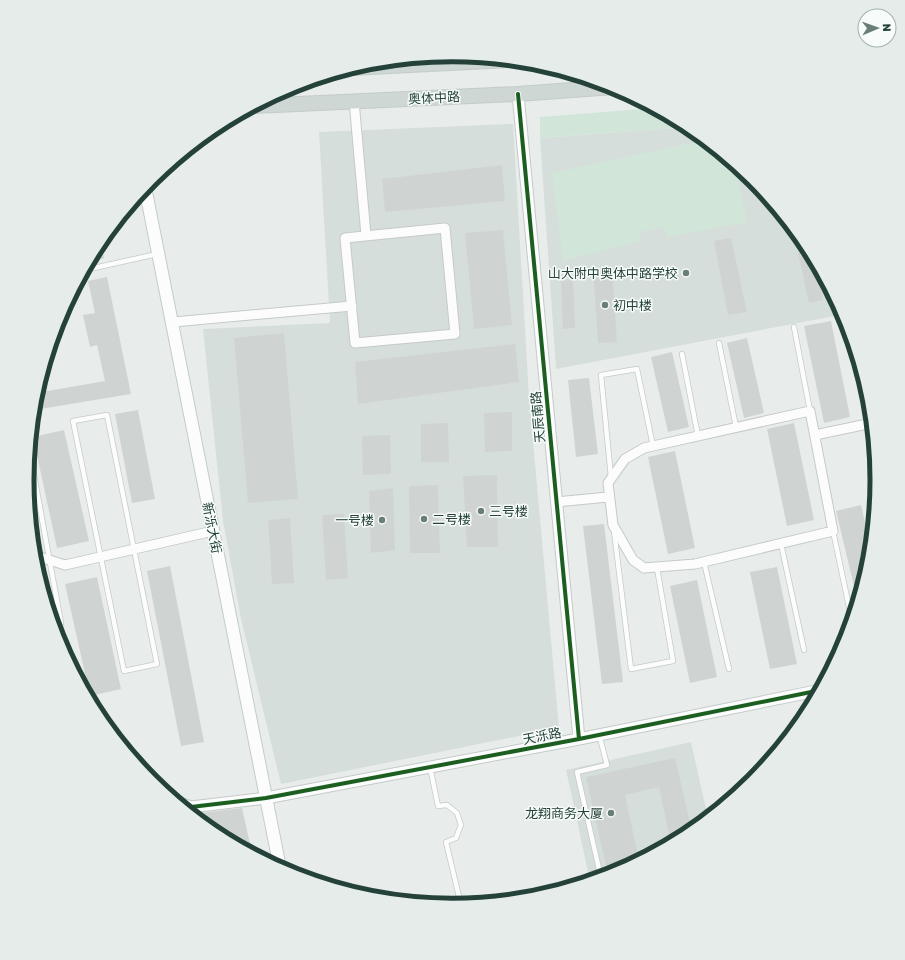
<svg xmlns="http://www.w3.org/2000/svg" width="905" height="960" viewBox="0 0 905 960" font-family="Rubik,'Noto Sans SC',sans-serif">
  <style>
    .built { fill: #d6dedb }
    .green { fill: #d1e6d8 }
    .building { fill: #cfd4d2 }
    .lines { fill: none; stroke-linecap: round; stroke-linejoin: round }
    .service-casing { stroke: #c5cac8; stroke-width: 6 }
    .minor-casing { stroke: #c5cac8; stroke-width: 11 }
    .tertiary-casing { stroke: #c5cac8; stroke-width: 13 }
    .secondary-casing { stroke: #c3cbc8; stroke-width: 14 }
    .primary-casing { stroke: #c3ccc9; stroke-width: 16 }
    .service { stroke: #fcfcfc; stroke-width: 4.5 }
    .minor { stroke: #fcfcfc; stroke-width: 9 }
    .tertiary { stroke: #fcfcfc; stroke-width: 11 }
    .secondary { stroke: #fcfcfc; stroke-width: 12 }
    .primary { stroke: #cfd7d5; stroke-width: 14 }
    .cycleway-casing { stroke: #f7fbf9; stroke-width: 6 }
    .cycleway { stroke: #1b5e20; stroke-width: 4 }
    .poi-dot { fill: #697e78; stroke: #f7fbf9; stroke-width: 1.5 }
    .labels { text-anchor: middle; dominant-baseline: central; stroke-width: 3; stroke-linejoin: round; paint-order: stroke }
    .street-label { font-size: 13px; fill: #24423a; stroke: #f7fbf9 }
    .poi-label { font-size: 13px; fill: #24423a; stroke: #f7fbf9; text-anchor: end }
    .rim { fill: none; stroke: #24423a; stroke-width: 5 }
  </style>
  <rect width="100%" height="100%" fill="#e8edeb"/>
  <!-- built -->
  <path class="built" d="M513 124 529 397 559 728 281 784 241 619 223 521 203 329 330 323 319 132Z
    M690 127 754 179 806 244 837 301 840 315 556 369 540 138Z
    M691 742 708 818 689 834 615 873 590 881 566 770Z"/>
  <!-- green -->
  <path class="green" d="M655 108 690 127 540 138V117Z
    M705 140 735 164 747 222 667 237 664 227 639 232 641 241 563 261 552 173Z"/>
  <!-- building -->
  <path class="building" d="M502 165 505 201 385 212 382 179Z
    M503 230 512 325 474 329 465 233Z
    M731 238 747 312 728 315 714 241Z
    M100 241 104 258 88 263 99 243Z
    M810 251 817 263 823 300 809 303 798 253Z
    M612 267 617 342 598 343 593 268Z
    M107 277 131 394 34 410 36 393 105 381 97 345 90 347 83 315 95 313 88 281Z
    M573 280 575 328 563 329 561 281Z
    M831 321 850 417 824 423 804 326Z
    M284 333 298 499 248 503 234 338Z
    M747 338 764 413 744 418 727 343Z
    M515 344 519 382 358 404 355 362Z
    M672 352 689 427 668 432 651 357Z
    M589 378 598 454 576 457 568 380Z
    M138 410 155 499 132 503 115 414Z
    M512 412V451L485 452 484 413Z
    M448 423 449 462H421V424Z
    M794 423 814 520 787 526 767 429Z
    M64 430 89 541 57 548 33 437Z
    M390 435 391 474 363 475 362 436Z
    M675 451 695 548 668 554 648 457Z
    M497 475 498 547H467L463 476Z
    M438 485 440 553H410L409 486Z
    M393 488 395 550 371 553 369 491Z
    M861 505 871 549 870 563 858 603 836 511Z
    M344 514 348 578 326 580 322 515Z
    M290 518 294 583 272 584 268 520Z
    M604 524 623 682 602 684 583 526Z
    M170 566 204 742 181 746 147 571Z
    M777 567 797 664 770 669 750 572Z
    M97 577 121 689 90 696 65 584Z
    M697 580 717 677 690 683 670 586Z
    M675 758 692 831 671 843 659 787 625 795 639 860 608 875 586 777Z
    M242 808 252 853 216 834 192 814Z"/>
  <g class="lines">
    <defs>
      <path id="service" d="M85 270 157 254
        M794 327 810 411
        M719 343 736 427
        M682 354 698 436
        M107 415 157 664 124 671 73 421Z
        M30 453 61 623 54 624
        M611 477 601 375 637 369 653 446
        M614 531 631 669 673 661 657 568
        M833 531 852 621
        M781 544 804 650
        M704 562 729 669
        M599 734 607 765 577 772 601 878
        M430 767 438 806 447 805 457 813 461 825 456 838 446 842 461 905"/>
      <path id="minor" d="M354 101 366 235
        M445 228 455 334 355 343 345 238Z
        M173 322 352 306
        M810 411 833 531 695 564 644 568 633 560 613 525 608 483 625 459 644 448Z
        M815 435 872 423
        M556 502 608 497
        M34 555 65 565 213 531"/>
      <path id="tertiary" d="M518 94 579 739
        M179 803 191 807 266 798 579 739 821 690"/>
      <path id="secondary" d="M145 187 280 868"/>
      <path id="primary" d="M351 68 511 60
        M254 106 518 94 614 87"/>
    </defs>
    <!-- service casing -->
    <use href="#service" class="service-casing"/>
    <!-- minor casing -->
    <use href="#minor" class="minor-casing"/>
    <!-- tertiary casing -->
    <use href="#tertiary" class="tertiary-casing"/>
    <!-- secondary casing -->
    <use href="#secondary" class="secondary-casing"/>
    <!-- primary casing -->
    <use href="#primary" class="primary-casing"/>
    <!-- service -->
    <use href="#service" class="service"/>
    <!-- minor -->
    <use href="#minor" class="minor"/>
    <!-- tertiary -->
    <use href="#tertiary" class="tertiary"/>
    <!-- secondary -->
    <use href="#secondary" class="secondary"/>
    <!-- primary -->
    <use href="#primary" class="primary"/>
    <defs>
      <path id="cycleway" d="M518 94 579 739
        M179 803 191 807 266 798 579 739 821 690"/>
    </defs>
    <!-- cycleway casing -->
    <use href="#cycleway" class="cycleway-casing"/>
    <!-- cycleway -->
    <use href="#cycleway" class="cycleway"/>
  </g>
  <!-- markers -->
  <g class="poi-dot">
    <circle cx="686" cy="273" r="4"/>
    <circle cx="605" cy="305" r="4"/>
    <circle cx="481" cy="511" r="4"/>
    <circle cx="424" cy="519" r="4"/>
    <circle cx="382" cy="520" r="4"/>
    <circle cx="611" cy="813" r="4"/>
  </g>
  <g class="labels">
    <!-- street labels -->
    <g class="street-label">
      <text transform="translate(434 98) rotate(-3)">奥体中路</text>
      <text transform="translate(538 417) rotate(-95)">天辰南路</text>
      <text transform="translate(212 528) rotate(79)">新泺大街</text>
      <text transform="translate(542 736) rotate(-11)">天泺路</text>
    </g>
    <!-- poi labels -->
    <g class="poi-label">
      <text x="678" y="273">山大附中奥体中路学校</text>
      <text x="613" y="305" text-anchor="start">初中楼</text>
      <text x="489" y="511" text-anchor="start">三号楼</text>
      <text x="432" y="519" text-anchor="start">二号楼</text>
      <text x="374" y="520">一号楼</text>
      <text x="603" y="813">龙翔商务大厦</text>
    </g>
  </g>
  <!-- crop -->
  <path d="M0 0H905V960H0ZM34 480a418 418 0 1 1 836 0a418 418 0 1 1-836 0Z" fill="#e6ecea" fill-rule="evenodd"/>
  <path class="rim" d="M34 480a418 418 0 1 1 836 0a418 418 0 1 1-836 0Z"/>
  <!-- north arrow -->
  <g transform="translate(877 28) rotate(88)"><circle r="19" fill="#f7fbf9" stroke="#a3b1ad"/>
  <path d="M0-3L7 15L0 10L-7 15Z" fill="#697e78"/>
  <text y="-6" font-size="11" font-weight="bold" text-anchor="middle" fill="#24423a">N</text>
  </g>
</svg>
